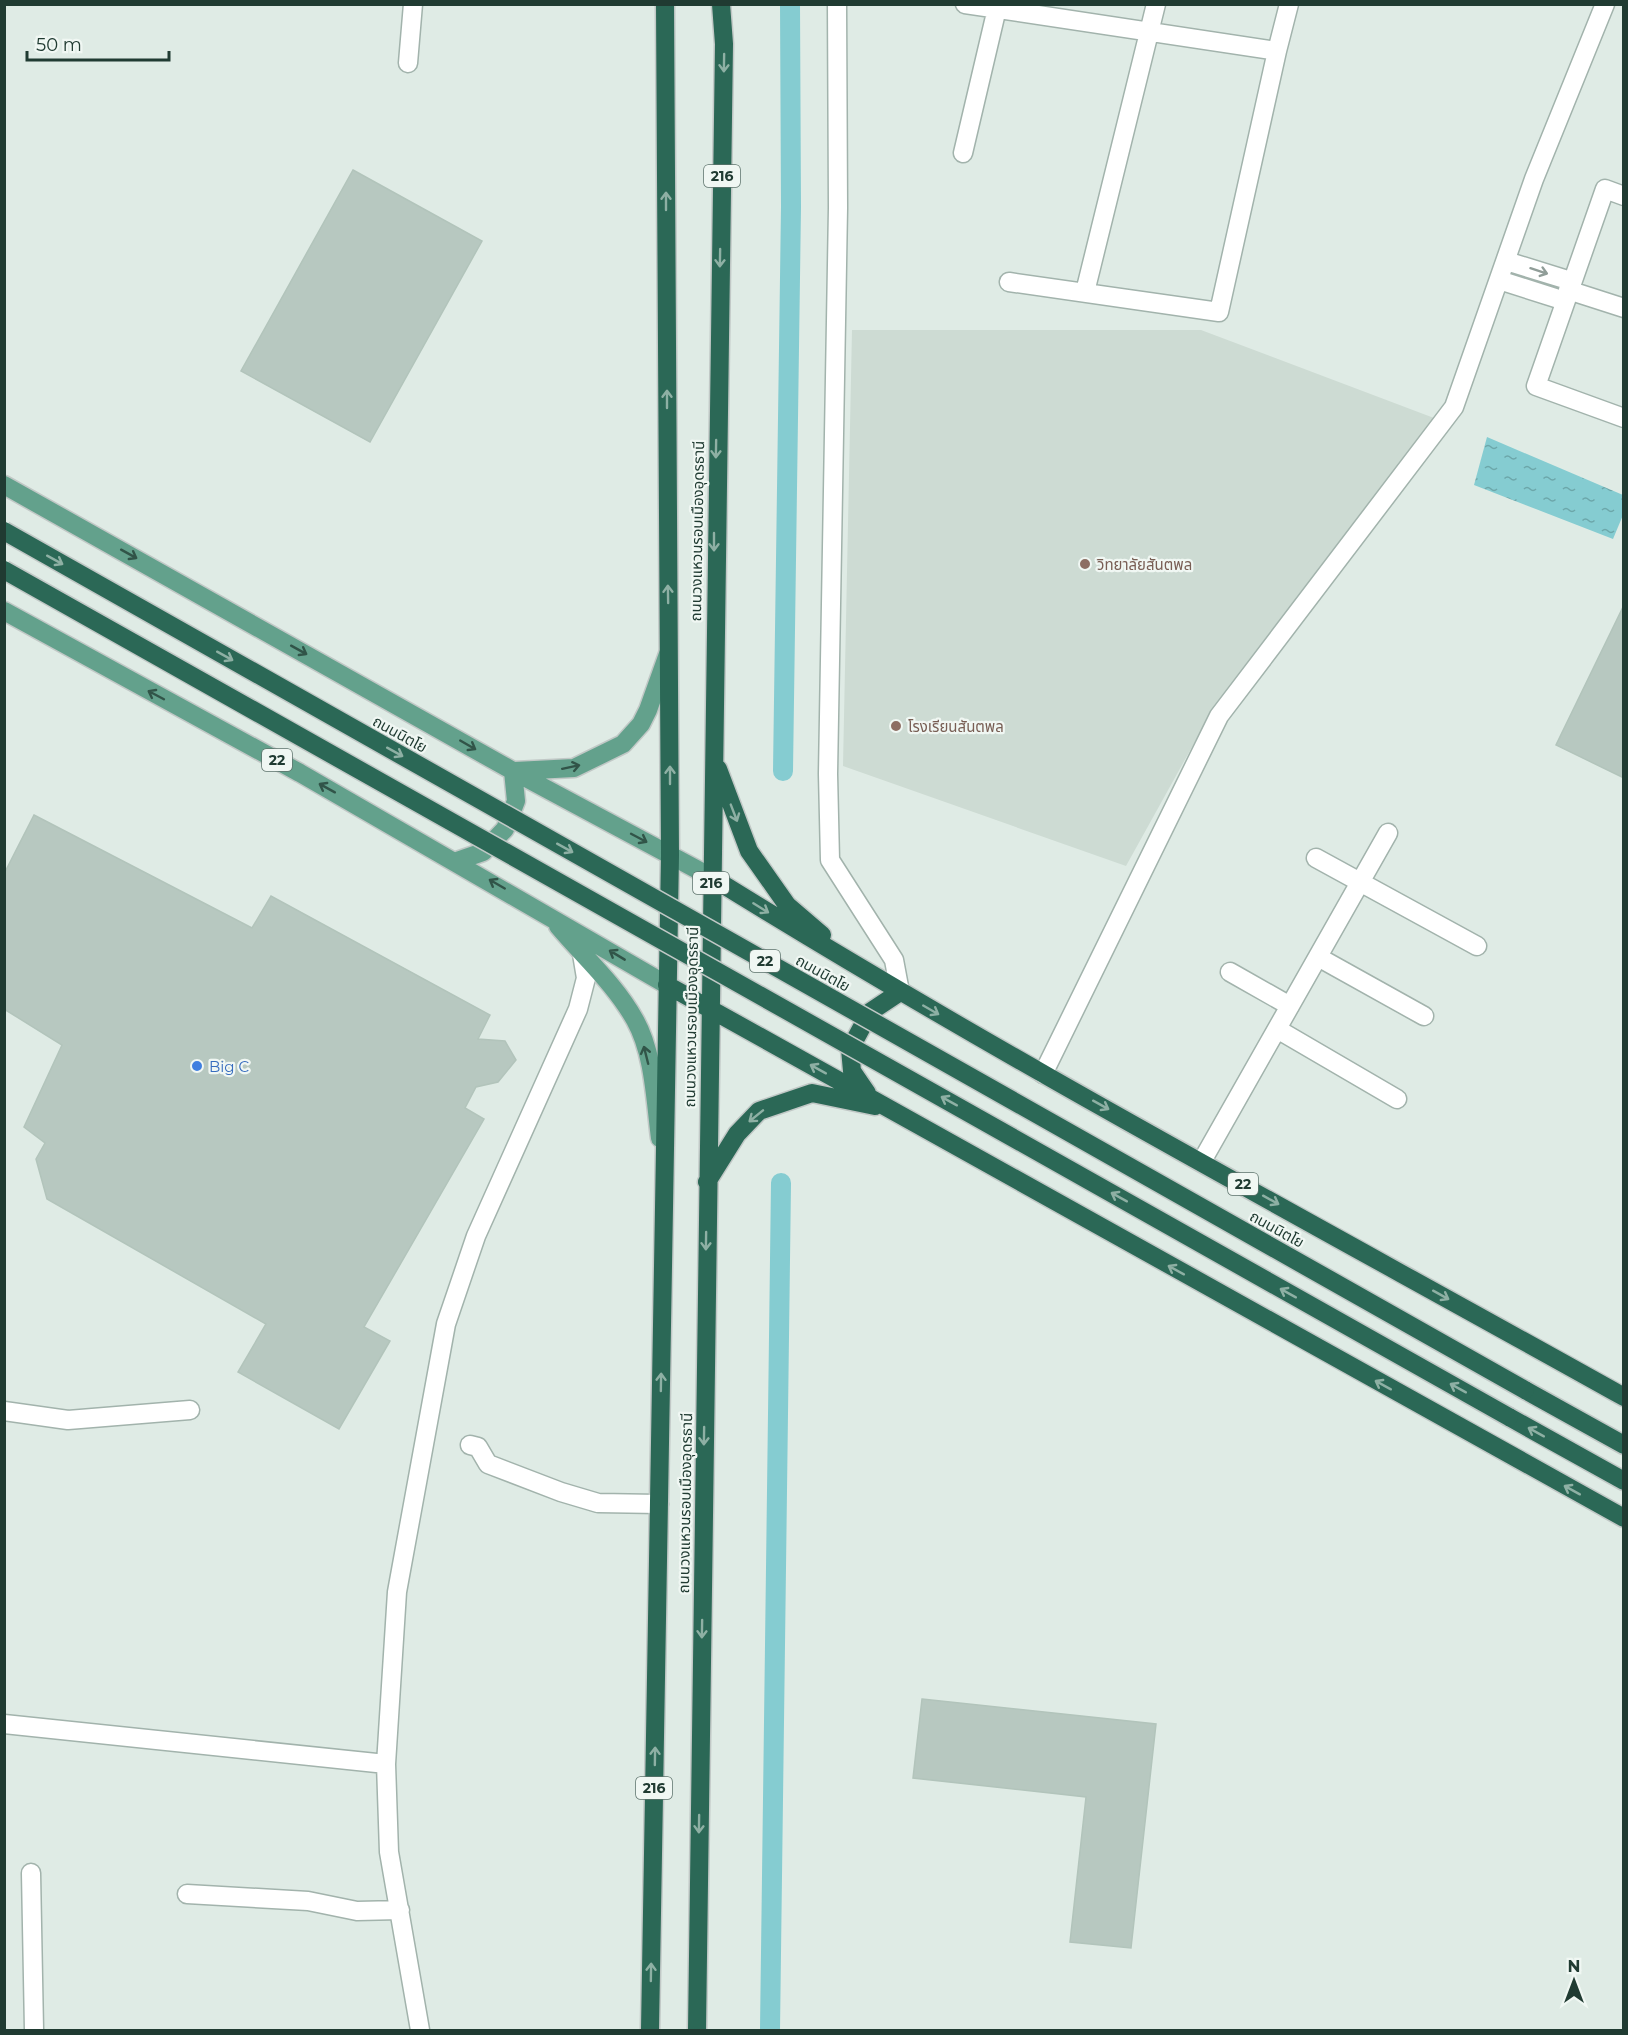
<svg xmlns="http://www.w3.org/2000/svg" width="1628" height="2035" viewBox="0 0 1628 2035" font-family="Montserrat,'Noto Sans Thai',sans-serif">
  <style>
    .built { fill: #cddbd3 }
    .water { fill: url(#water-ripples) }
    .lines { fill: none; stroke-linecap: round; stroke-linejoin: round }
    .canal { stroke: #85ccd1; stroke-width: 20 }
    .building { fill: #b7c8c0; stroke: #b2c4bb; stroke-width: 1.5 }
    .street-casing { stroke: #a2b3ac; stroke-width: 21 }
    .primary-casing { stroke: #c1c8c6; stroke-width: 21 }
    .highway-casing { stroke: #c1c8c6; stroke-width: 21 }
    .street { stroke: #fff; stroke-width: 18 }
    .primary { stroke: #63a18c; stroke-width: 18 }
    .highway { stroke: #2b6856; stroke-width: 18 }
    .highway-bridge-casing { stroke: #c1c8c6; stroke-width: 21; stroke-linecap: butt }
    .highway-bridge { stroke: #2b6856; stroke-width: 18 }
    .oneway { stroke: #8eb0a4 }
    .oneway2 { stroke: #909d98 }
    .oneway3 { stroke: #315448 }
    .education-dot { fill: #8d6e63; stroke: #f0f7f3; stroke-width: 2 }
    .shop-dot { fill: #3f7fe0; stroke: #f0f7f3; stroke-width: 2 }
    .labels { text-anchor: middle; dominant-baseline: central; stroke-width: 4.5; stroke-linejoin: round; paint-order: stroke }
    .shield { fill: #f0f7f3; stroke: #5e736c; stroke-width: 1.5 }
    .shield-label { font-size: 14px; font-weight: bold; fill: #203b32 }
    .street-label { font-size: 15px; fill: #203b32; stroke: #f0f7f3 }
    .education-label { font-size: 15px; fill: #785e54; stroke: #f0f7f3; text-anchor: start }
    .shop-label { font-size: 15px; fill: #366cbe; stroke: #f0f7f3; text-anchor: start }
  </style>
  <defs>
    <pattern id="water-ripples" width="26" height="14" patternUnits="userSpaceOnUse" patternTransform="scale(1.5)"><rect width="26" height="14" fill="#85ccd1"/><path d="M2 4q2-2 4 0t4 0M15 11q2-2 4 0t4 0" fill="none" stroke="#6ca7aa"/></pattern>
  </defs>
  <rect width="100%" height="100%" fill="#dfebe5"/>
  <!-- built -->
  <path class="built" d="M852 330H1201L1434 418 1213 709 1126 866 843 766Z"/>
  <!-- water -->
  <path class="water" d="M1487 437 1623 495V515L1613 539 1474 485Z"/>
  <g class="lines">
    <!-- canal -->
    <path class="canal" d="M783 771 791 207 790 4
      M770 2030 781 1183"/>
  </g>
  <!-- building -->
  <path class="building" d="M353 170 482 241 370 442 241 371Z
    M1623 607H1624V778L1556 745Z
    M34 815 252 928 271 896 490 1015 478 1039 505 1041 516 1060 498 1082 476 1087 465 1108 484 1119 364 1327 390 1341 339 1429 238 1372 266 1324 47 1199 36 1159 45 1143 24 1127 62 1045 4 1009V874Z
    M922 1699 1156 1724 1131 1948 1070 1942 1086 1797 913 1778Z"/>
  <g class="lines">
    <defs>
      <path id="street" d="M837 4 838 208 828 774 830 860 894 960 900 992
        M965 4 1277 51 1289 4
        M408 63 413 4
        M963 153 998 4
        M1624 196 1605 189 1536 386 1624 418
        M1506 261 1571 281
        M1499 280 1565 301
        M1009 282 1219 312 1277 51
        M1568 290 1624 308
        M1085 292 1156 4
        M1316 858 1477 946
        M1318 957 1424 1016
        M1230 972 1290 1006
        M1277 1029 1397 1099
        M1043 1074 1219 716 1454 407 1534 179 1605 4
        M1202 1161 1388 833
        M4 1411 68 1420 190 1410
        M470 1445 478 1447 488 1464 561 1492 598 1503 659 1504
        M4 1724 386 1764 397 1592 446 1324 476 1236 578 1009 586 978 582 954
        M386 1764 389 1852 420 2030
        M31 1873 34 2030
        M187 1894 308 1901 357 1911 400 1910"/>
      <path id="primary" d="M4 485 513 771 711 877
        M4 611 300 773 667 985
        M515 771 574 768 623 744 641 724 648 710 668 654
        M457 861 483 852 505 829 516 801 513 771
        M558 926C584 957 615 984 635 1020 654 1054 655 1100 660 1138"/>
      <path id="highway" d="M718 769 749 851 787 905 822 935
        M711 877C1009 1062 1318 1226 1624 1397
        M667 985 1624 1518
        M867 1093 852 1071 850 1049 870 1012 900 992
        M707 1182 737 1134 759 1111 812 1093 875 1106
        M1525 1390 1624 1445
        M1509 1417 1624 1481
        M650 2030 670 855 665 4
        M697 2030C704 1368 711 706 724 44L721 4"/>
    </defs>
    <!-- street casing -->
    <use href="#street" class="street-casing"/>
    <!-- primary casing -->
    <use href="#primary" class="primary-casing"/>
    <!-- highway casing -->
    <use href="#highway" class="highway-casing"/>
    <!-- street -->
    <use href="#street" class="street"/>
    <!-- primary -->
    <use href="#primary" class="primary"/>
    <!-- highway -->
    <use href="#highway" class="highway"/>
    <defs>
      <path id="highway-bridge" d="M4 531 1525 1390
        M4 570 1509 1417"/>
    </defs>
    <!-- highway-bridge casing -->
    <use href="#highway-bridge" class="highway-bridge-casing"/>
    <!-- highway-bridge -->
    <use href="#highway-bridge" class="highway-bridge"/>
  </g>
  <!-- one-way arrows -->
  <defs><path id="oneway-shaft" d="M-6 0H5M1.5-3L5.5 0L1.5 3" fill="none" stroke-width="1.6" stroke-linecap="round" stroke-linejoin="round" transform="scale(1.5)"/></defs>
  <g class="oneway">
    <use href="#oneway-shaft" transform="translate(724 63) rotate(91)"/>
    <use href="#oneway-shaft" transform="translate(666 201) rotate(-90)"/>
    <use href="#oneway-shaft" transform="translate(720 258) rotate(91)"/>
    <use href="#oneway-shaft" transform="translate(667 399) rotate(-90)"/>
    <use href="#oneway-shaft" transform="translate(716 449) rotate(91)"/>
    <use href="#oneway-shaft" transform="translate(714 542) rotate(90)"/>
    <use href="#oneway-shaft" transform="translate(55 560) rotate(29)"/>
    <use href="#oneway-shaft" transform="translate(668 594) rotate(-91)"/>
    <use href="#oneway-shaft" transform="translate(225 656) rotate(29)"/>
    <use href="#oneway-shaft" transform="translate(395 752) rotate(29)"/>
    <use href="#oneway-shaft" transform="translate(670 775) rotate(-90)"/>
    <use href="#oneway-shaft" transform="translate(734 813) rotate(69)"/>
    <use href="#oneway-shaft" transform="translate(565 848) rotate(29)"/>
    <use href="#oneway-shaft" transform="translate(761 908) rotate(32)"/>
    <use href="#oneway-shaft" transform="translate(931 1010) rotate(30)"/>
    <use href="#oneway-shaft" transform="translate(818 1069) rotate(-151)"/>
    <use href="#oneway-shaft" transform="translate(949 1101) rotate(-151)"/>
    <use href="#oneway-shaft" transform="translate(1101 1105) rotate(29)"/>
    <use href="#oneway-shaft" transform="translate(756 1116) rotate(141)"/>
    <use href="#oneway-shaft" transform="translate(1119 1197) rotate(-151)"/>
    <use href="#oneway-shaft" transform="translate(1271 1200) rotate(29)"/>
    <use href="#oneway-shaft" transform="translate(706 1241) rotate(91)"/>
    <use href="#oneway-shaft" transform="translate(1176 1270) rotate(-151)"/>
    <use href="#oneway-shaft" transform="translate(1288 1293) rotate(-151)"/>
    <use href="#oneway-shaft" transform="translate(1441 1295) rotate(29)"/>
    <use href="#oneway-shaft" transform="translate(661 1382) rotate(-89)"/>
    <use href="#oneway-shaft" transform="translate(1383 1385) rotate(-151)"/>
    <use href="#oneway-shaft" transform="translate(1458 1388) rotate(-151)"/>
    <use href="#oneway-shaft" transform="translate(1536 1432) rotate(-151)"/>
    <use href="#oneway-shaft" transform="translate(704 1436) rotate(91)"/>
    <use href="#oneway-shaft" transform="translate(1572 1490) rotate(-151)"/>
    <use href="#oneway-shaft" transform="translate(702 1629) rotate(91)"/>
    <use href="#oneway-shaft" transform="translate(655 1756) rotate(-89)"/>
    <use href="#oneway-shaft" transform="translate(699 1824) rotate(91)"/>
    <use href="#oneway-shaft" transform="translate(651 1972) rotate(-89)"/>
  </g>
  <use class="oneway2" href="#oneway-shaft" transform="translate(1539 271) rotate(18)"/>
  <g class="oneway3">
    <use href="#oneway-shaft" transform="translate(129 554) rotate(29)"/>
    <use href="#oneway-shaft" transform="translate(299 650) rotate(29)"/>
    <use href="#oneway-shaft" transform="translate(156 695) rotate(-152)"/>
    <use href="#oneway-shaft" transform="translate(468 745) rotate(30)"/>
    <use href="#oneway-shaft" transform="translate(571 767) rotate(-12)"/>
    <use href="#oneway-shaft" transform="translate(327 788) rotate(-151)"/>
    <use href="#oneway-shaft" transform="translate(639 838) rotate(28)"/>
    <use href="#oneway-shaft" transform="translate(497 884) rotate(-150)"/>
    <use href="#oneway-shaft" transform="translate(617 955) rotate(-149)"/>
    <use href="#oneway-shaft" transform="translate(646 1055) rotate(-104)"/>
  </g>
  <!-- markers -->
  <g class="education-dot">
    <circle cx="1085" cy="564" r="6"/>
    <circle cx="896" cy="726" r="6"/>
  </g>
  <circle class="shop-dot" cx="197" cy="1066" r="6"/>
  <g class="labels">
    <!-- shield labels -->
    <g class="shield">
      <rect x="704" y="165" width="36" height="22" rx="4.5"/>
      <rect x="262" y="749" width="30" height="22" rx="4.5"/>
      <rect x="693" y="872" width="36" height="22" rx="4.5"/>
      <rect x="750" y="950" width="30" height="22" rx="4.5"/>
      <rect x="1228" y="1173" width="30" height="22" rx="4.5"/>
      <rect x="636" y="1777" width="36" height="22" rx="4.5"/>
    </g>
    <g class="shield-label">
      <text x="722" y="176">216</text>
      <text x="277" y="760">22</text>
      <text x="711" y="883">216</text>
      <text x="765" y="961">22</text>
      <text x="1243" y="1184">22</text>
      <text x="654" y="1788">216</text>
    </g>
    <!-- street labels -->
    <g class="street-label">
      <text transform="translate(697 531) rotate(-89)">ถนนวงแหวนรอบเมืองอุดรธานี</text>
      <text transform="translate(400 734) rotate(29)">ถนนนิตโย</text>
      <text transform="translate(823 973) rotate(29)">ถนนนิตโย</text>
      <text transform="translate(691 1017) rotate(-89)">ถนนวงแหวนรอบเมืองอุดรธานี</text>
      <text transform="translate(1277 1229) rotate(29)">ถนนนิตโย</text>
      <text transform="translate(685 1503) rotate(-89)">ถนนวงแหวนรอบเมืองอุดรธานี</text>
    </g>
    <!-- education labels -->
    <g class="education-label">
      <text x="1097" y="564">วิทยาลัยสันตพล</text>
      <text x="908" y="726">โรงเรียนสันตพล</text>
    </g>
    <!-- shop labels -->
    <g class="shop-label">
      <text x="209" y="1066">Big C</text>
    </g>
  </g>
  <!-- border -->
  <rect width="1628" height="2035" fill="none" stroke="#203b32" stroke-width="12"/>
  <!-- north arrow -->
  <g transform="translate(1574 1981)" stroke="#f0f7f3" stroke-width="4.5" paint-order="stroke">
  <path d="M0-4.5L10 22L0 15L-10 22Z" fill="#203b32"/>
  <text y="-9" font-size="16" font-weight="bold" text-anchor="middle" fill="#203b32">N</text>
  </g>
  <!-- scale -->
  <path d="M27 51v9h142v-9" fill="none" stroke="#203b32" stroke-width="3"/>
  <text x="36" y="51" font-size="18" fill="#203b32" stroke="#f0f7f3" stroke-width="4.5" paint-order="stroke">50 m</text>
</svg>
